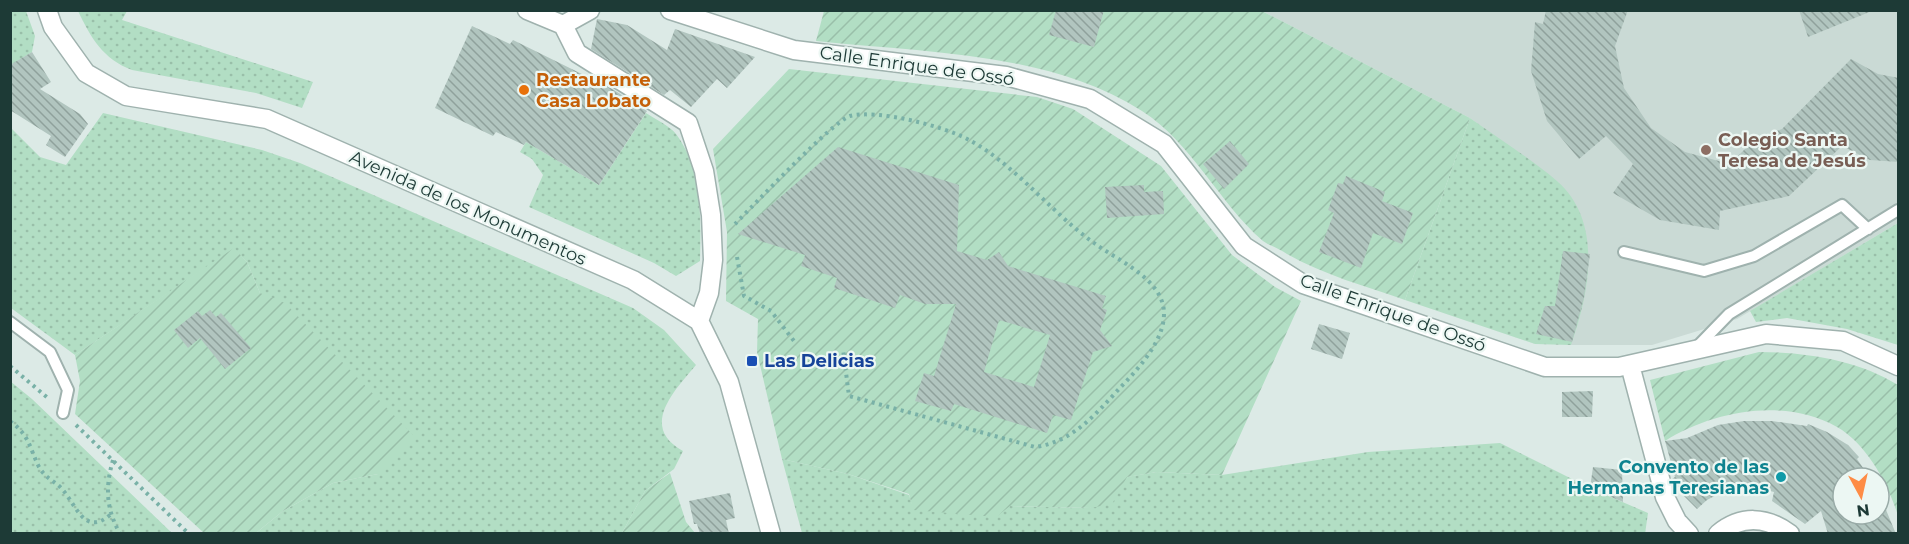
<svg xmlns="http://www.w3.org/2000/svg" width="1909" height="544" viewBox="0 0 1909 544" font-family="Montserrat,sans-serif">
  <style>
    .built { fill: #cadad5 }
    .grass { fill: url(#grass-dots) }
    .garden { fill: url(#garden-furrows) }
    .building { fill: url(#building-back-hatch); fill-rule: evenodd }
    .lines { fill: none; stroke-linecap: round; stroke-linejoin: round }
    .lane-casing { stroke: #9fb2ae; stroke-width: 14 }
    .street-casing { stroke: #9fb2ae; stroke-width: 21 }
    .path { stroke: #79b1a7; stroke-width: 4; stroke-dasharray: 3 4.5; stroke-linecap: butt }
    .lane { stroke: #fff; stroke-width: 10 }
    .street { stroke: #fff; stroke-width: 18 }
    .food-dot { fill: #e8710a; stroke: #ecf7f3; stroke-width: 2 }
    .education-dot { fill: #8d6e63; stroke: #ecf7f3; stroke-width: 2 }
    .transit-dot { fill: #1a4fb4; stroke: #ecf7f3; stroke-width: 2 }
    .culture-dot { fill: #0f9aa8; stroke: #ecf7f3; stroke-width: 2 }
    .labels { text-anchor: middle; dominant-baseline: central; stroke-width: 4.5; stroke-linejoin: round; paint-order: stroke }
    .street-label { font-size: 18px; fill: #1d3a36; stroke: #ecf7f3 }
    .food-label { font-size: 18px; font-weight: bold; fill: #c56008; stroke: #ecf7f3; text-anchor: start }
    .education-label { font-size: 18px; font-weight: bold; fill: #785e54; stroke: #ecf7f3; text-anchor: start }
    .transit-label { font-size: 18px; font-weight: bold; fill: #164399; stroke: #ecf7f3; text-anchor: start }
    .culture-label { font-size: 18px; font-weight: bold; fill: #0d838f; stroke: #ecf7f3; text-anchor: end }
  </style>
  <defs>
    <pattern id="grass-dots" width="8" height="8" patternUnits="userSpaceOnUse" patternTransform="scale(1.5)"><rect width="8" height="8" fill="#b2dec4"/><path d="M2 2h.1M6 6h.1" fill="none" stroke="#99bfa9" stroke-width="1.8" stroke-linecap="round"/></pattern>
    <pattern id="garden-furrows" width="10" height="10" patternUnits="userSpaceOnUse" patternTransform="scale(1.5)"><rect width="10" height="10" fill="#b2dec4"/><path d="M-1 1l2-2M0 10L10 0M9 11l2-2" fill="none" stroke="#99bfa9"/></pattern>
    <pattern id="building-back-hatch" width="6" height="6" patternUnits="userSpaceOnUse" patternTransform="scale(1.5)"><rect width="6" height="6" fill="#b1c5bf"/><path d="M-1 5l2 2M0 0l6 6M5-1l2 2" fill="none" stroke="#8fa19c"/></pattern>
  </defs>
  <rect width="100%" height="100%" fill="#dceae6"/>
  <!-- built -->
  <path class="built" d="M1262 11H1898V223L1737 319 1652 345H1571L1559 183 1470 118Z"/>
  <!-- grass -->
  <path class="grass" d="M11 11H26L35 36 32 52 11 65Z
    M78 11H127L122 20 313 82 302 108 256 93 132 70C103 59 91 38 78 11Z
    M103 113 262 150 300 163 633 308 664 330 696 365C674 391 639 427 683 451L674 469 645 491 622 533H256L283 511 333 483 378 474 260 293 247 262 234 249 75 355 11 308 10 127 40 157 66 165Z
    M646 113C655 119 670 126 676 134 703 170 701 219 700 261L676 276 654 263 529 207 543 175 532 159 520 152 526 142 599 185Z
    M1470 118C1499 139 1530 158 1557 181 1604 222 1589 294 1571 345L1535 344 1405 300Z
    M1898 223V345L1847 329 1787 318 1756 322 1750 311Z
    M10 381 32 399 172 533H11Z
    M1500 443 1590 488 1648 513 1645 534 802 533 782 459 848 474 909 495 914 510 1010 506 1090 508 1126 477 1157 472 1222 475 1368 452Z"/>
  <!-- garden -->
  <path class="garden" d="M824 11H1262L1470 118 1405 300C1365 286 1324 275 1287 254 1280 249 1270 246 1263 241 1219 203 1192 143 1142 111 1047 51 925 53 816 41Z
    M789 69 1037 97 1073 109 1161 166 1232 255 1275 287 1301 301 1222 475 1157 472 1127 477 1112 504 1090 508 1010 506 996 517 913 510 909 494 848 474 782 459 757 352 758 319 726 301 727 232 713 149Z
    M234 248 247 262 260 293 285 303 415 437 378 474 333 483 283 511 256 533H204L75 414 80 381 75 355Z
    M1759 352C1805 352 1858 360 1898 385V516C1889 485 1866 443 1837 427 1784 397 1713 411 1665 441L1650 380Z
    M670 473 686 522 695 533H622L645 491Z"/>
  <!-- building -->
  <path class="building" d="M1056 10H1104L1094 47 1049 35Z
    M1546 10H1628L1615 46 1624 88 1651 128 1685 152 1730 164 1755 139 1782 129 1851 59 1878 74 1899 78V162L1870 160 1842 146 1789 196 1720 211 1719 230 1660 220 1613 193 1633 164 1606 136 1579 159 1547 121 1531 71 1535 22 1543 24Z
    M1799 10H1872V11L1808 37Z
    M597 19 627 25 667 50 675 29 755 57 727 88 717 79 691 107 670 90 664 95 591 49Z
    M472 26 510 44 513 40 596 81 595 78 647 111 599 185 526 142 524 145 496 132 493 136 435 108Z
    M32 52 51 82 40 89 80 114 88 124 65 157 46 145 51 136 10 110V65Z
    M1230 141 1249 164 1224 189 1203 164Z
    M838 147 959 185 957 251 987 260 999 252 1008 266 1106 296 1102 308 1107 310 1100 330 1112 346 1093 352 1071 420 1053 415 1047 433 954 404 951 411 915 401 924 373 934 376 956 304H925L900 295 895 308 834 288 837 278 801 266 805 255 738 234ZM999 320 1050 335 1034 387 984 372Z
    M1346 176 1385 192 1382 201 1413 213 1402 244 1373 233 1361 268 1319 252 1334 213 1328 210 1338 183 1343 184Z
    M1144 185V192L1163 191 1164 214 1107 218 1105 187Z
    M1563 251 1590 254 1584 298 1572 342 1536 334 1545 306H1555Z
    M210 310 216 317 221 313 251 348 225 369 200 338 188 348 174 330 198 311 202 316Z
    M1319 324 1350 333 1342 359 1311 349Z
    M1593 391 1592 417H1562V392Z
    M1744 421H1772L1807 426 1808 424 1827 432 1848 445 1859 457 1857 459 1870 478H1843V514H1879V493L1896 534H1828L1821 511 1805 524 1772 501 1774 492 1751 486 1726 490 1707 500 1697 509 1674 486 1672 479 1675 477 1665 441 1687 438 1718 425Z
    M1593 467 1622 470 1623 502 1590 488Z
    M730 493 735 518 726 520 729 534H700L697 524H694L689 501Z"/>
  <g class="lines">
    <defs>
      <path id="lane" d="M1624 252 1704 271 1754 256 1842 205 1868 229
        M10 322 50 352 68 390 63 413
        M1696 348 1729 314 1898 210"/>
      <path id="street" d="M47 10 53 27 86 73 126 96 267 119 633 280 699 321 729 382 771 534
        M527 10 563 25 590 10
        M670 10 794 50 1006 76 1090 99 1164 144 1244 246 1303 284 1545 367H1619L1766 334 1843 341 1898 366
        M563 25 577 53 688 123 704 171 711 215 713 260 709 293 699 321
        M1630 365 1665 497 1677 521 1689 534
        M1718 534C1741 515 1766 516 1790 534"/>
    </defs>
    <!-- lane casing -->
    <use href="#lane" class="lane-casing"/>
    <!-- street casing -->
    <use href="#street" class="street-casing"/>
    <!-- path -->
    <path class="path" d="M735 224C753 206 833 121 850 116 877 109 944 126 969 140 1013 163 1052 213 1094 243 1117 260 1156 276 1163 305 1170 336 1138 369 1118 390 1094 416 1072 442 1035 447L849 396 843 349
      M737 257 744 296 771 311 794 341
      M10 366 49 399
      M10 421C30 436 29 447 39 467 45 478 55 481 62 489 76 504 84 537 110 515
      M76 425 189 534
      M113 460C105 488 106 508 120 534"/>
    <!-- lane -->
    <use href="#lane" class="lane"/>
    <!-- street -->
    <use href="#street" class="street"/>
  </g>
  <!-- markers -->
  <circle class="food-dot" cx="524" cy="90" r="6"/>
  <circle class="education-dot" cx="1706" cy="150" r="6"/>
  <rect class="transit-dot" x="746" y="355" width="12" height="12" rx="3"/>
  <circle class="culture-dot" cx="1781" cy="477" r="6"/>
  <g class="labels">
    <!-- street labels -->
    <g class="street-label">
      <text transform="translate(917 66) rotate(8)">Calle Enrique de Ossó</text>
      <text transform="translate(468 208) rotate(24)">Avenida de los Monumentos</text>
      <text transform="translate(1393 313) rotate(20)">Calle Enrique de Ossó</text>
    </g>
    <!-- food labels -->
    <g class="food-label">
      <text x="536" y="80">Restaurante<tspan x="536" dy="21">Casa Lobato</tspan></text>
    </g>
    <!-- education labels -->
    <g class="education-label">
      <text x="1718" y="140">Colegio Santa<tspan x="1718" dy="21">Teresa de Jesús</tspan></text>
    </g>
    <!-- transit labels -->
    <g class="transit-label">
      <text x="764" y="361">Las Delicias</text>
    </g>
    <!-- culture labels -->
    <g class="culture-label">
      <text x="1769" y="467">Convento de las<tspan x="1769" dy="21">Hermanas Teresianas</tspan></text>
    </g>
  </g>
  <!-- border -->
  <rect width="1909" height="544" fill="none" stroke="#1d3a36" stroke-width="24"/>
  <!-- north arrow -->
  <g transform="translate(1861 496) rotate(172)"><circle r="28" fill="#ecf7f3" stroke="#99aba7" stroke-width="1.5"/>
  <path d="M0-4.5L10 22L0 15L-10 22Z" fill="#fe8c45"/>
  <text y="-9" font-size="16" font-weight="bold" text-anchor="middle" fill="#1d3a36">N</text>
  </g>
</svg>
